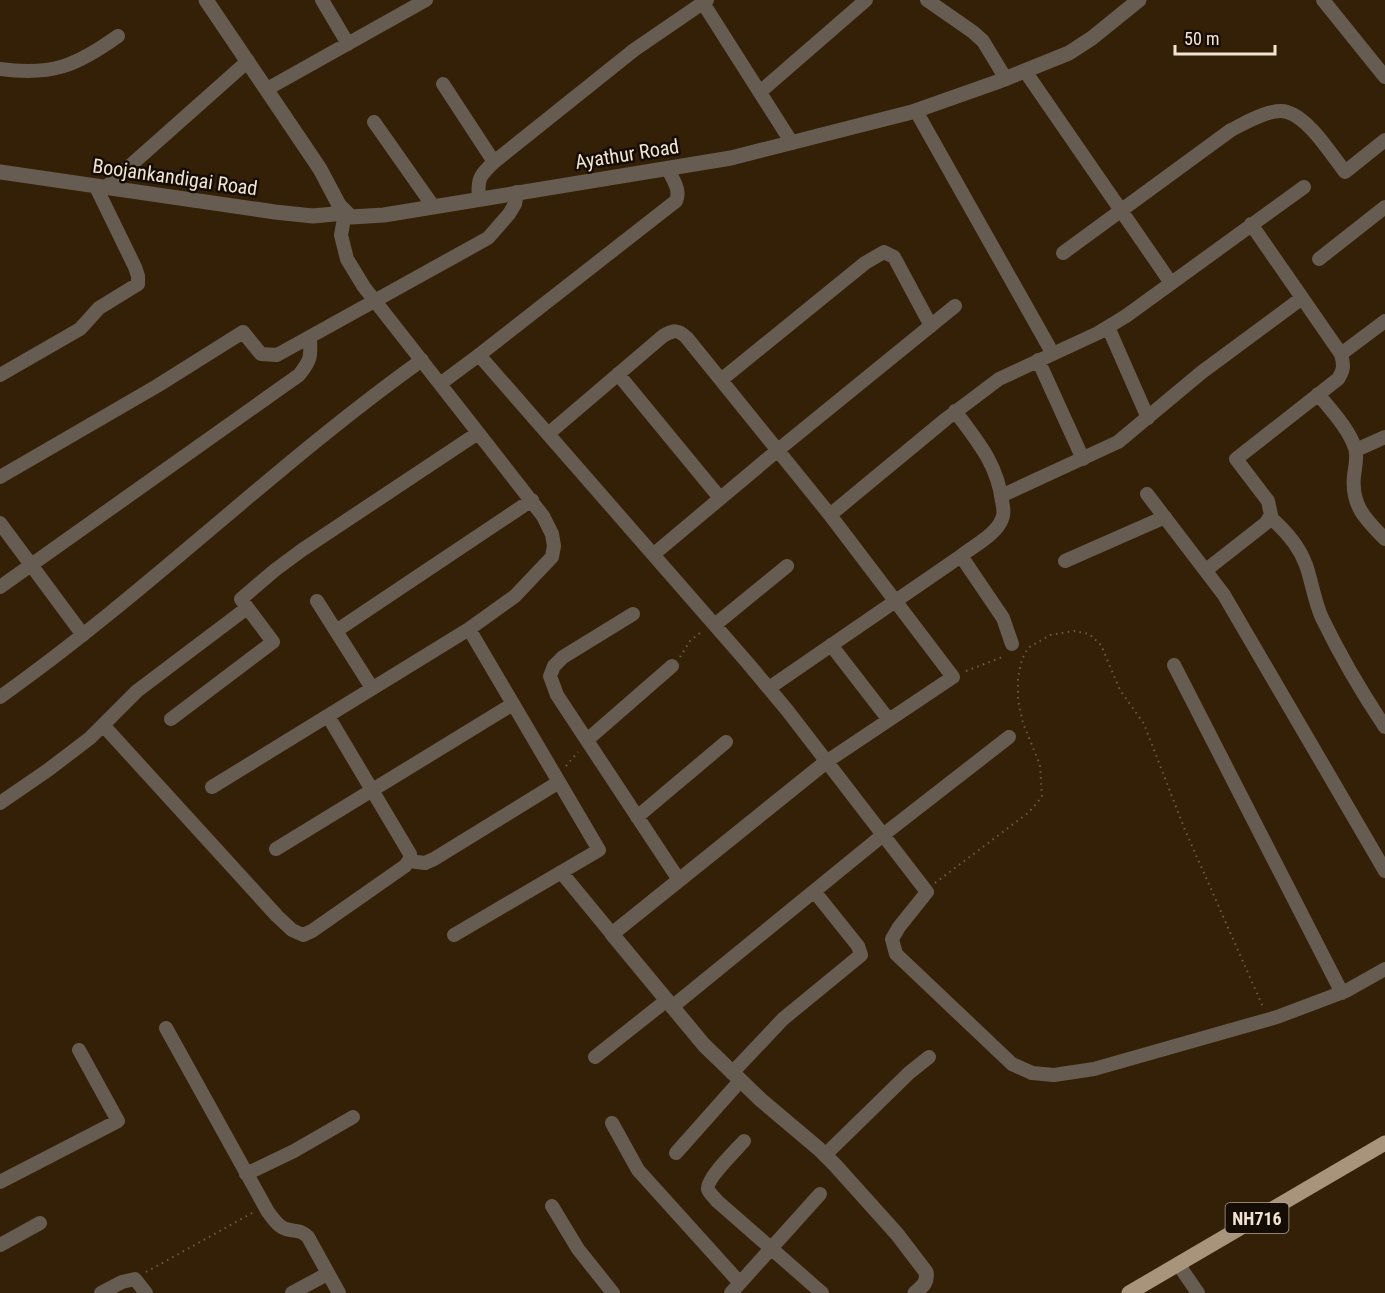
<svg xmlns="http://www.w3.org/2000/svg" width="1385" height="1293" viewBox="0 0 1385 1293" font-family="'Roboto Condensed',sans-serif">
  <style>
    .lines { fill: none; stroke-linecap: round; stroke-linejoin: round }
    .path { stroke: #6e5c45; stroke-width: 2; stroke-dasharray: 1.5 4.5; stroke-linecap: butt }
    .minor { stroke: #665c51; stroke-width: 14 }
    .tertiary { stroke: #665c51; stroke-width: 15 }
    .primary { stroke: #a8937b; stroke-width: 15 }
    .labels { text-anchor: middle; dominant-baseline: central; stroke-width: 5; stroke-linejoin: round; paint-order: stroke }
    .shield { fill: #150c03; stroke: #b0a396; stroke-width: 1.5 }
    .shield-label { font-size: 18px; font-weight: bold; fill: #f2e4d5 }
    .street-label { font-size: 20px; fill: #f2e4d5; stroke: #150c03 }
  </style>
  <rect width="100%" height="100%" fill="#342006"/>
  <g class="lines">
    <!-- path -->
    <path class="path" d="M680 657 690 641 701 632
      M966 671 1005 656
      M566 766 578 752
      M935 883 1028 813 1042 797 1040 765 1023 723 1018 700V678L1022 659 1028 648 1050 635 1074 631 1089 634 1101 645 1120 690 1144 724 1185 830 1263 1007
      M146 1272 254 1212"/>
    <!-- minor -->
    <path class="minor" d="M322 0 348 44
      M927 0 973 32 983 41 1006 79
      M1323 0 1385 77
      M703 3 792 143
      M0 69C52 76 76 66 118 36
      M1025 71 1171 283
      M443 84 494 162
      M267 89 426 0
      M760 92 866 0
      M916 111 1053 354
      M374 122 433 206
      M105 188 248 61
      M479 198C477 179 480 175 494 162L634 50 707 0
      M345 213 341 235 347 259 364 287 440 384 479 355 746 661 787 710 927 892 899 927 892 939 896 954 1012 1064 1032 1073 1054 1075 1094 1069 1277 1017 1346 991 1385 969
      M1063 253 1231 130C1245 123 1272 107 1287 112 1309 118 1331 154 1345 172L1385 140
      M1319 259 1385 207
      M1108 327 1148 418
      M1341 354 1385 321
      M479 355 676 201C681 190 673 180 668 169
      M1038 360 1083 459
      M618 374 720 498
      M0 375 80 329 99 308 138 284V276L135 267 96 187
      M721 380 865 263 884 252 894 257 931 326
      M1318 394C1331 410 1349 429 1355 448 1358 456 1355 467 1354 476 1351 505 1365 519 1385 539
      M548 434 663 336C674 330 678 329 687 338L830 515 953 677 826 762
      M1356 450 1385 437
      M0 477 157 386 243 332 261 354 277 355 488 238 509 214 515 204 517 192
      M1147 494 1224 595 1385 871
      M1001 496 1118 442 1202 372 1302 298
      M830 515 946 419 999 379 1098 333 1126 316 1304 187
      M1270 517C1285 530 1299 545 1306 565 1312 582 1314 600 1322 618 1340 655 1362 693 1385 727
      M0 523 83 635
      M654 554 778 450 955 306
      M961 556 1003 618 1012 644
      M1065 561 1165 517
      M1206 570 1266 523 1271 515 1268 501 1236 459 1338 379C1344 370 1344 365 1341 354L1251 224
      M0 587 299 375C311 360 311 357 310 337
      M317 601 372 688
      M633 614 563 657 554 666 550 676 557 695 679 880
      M716 624 787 566
      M336 631 532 500
      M831 645 889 720
      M1174 665 1342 993
      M769 688 961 556C973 546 996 535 1002 519 1005 513 1003 507 1002 501 997 463 977 441 955 411
      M0 697C147 593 275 465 422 360
      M171 719 273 642 241 599 275 570 302 550 478 433
      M103 725 277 916 292 930 303 935 312 931 405 866 410 859V854L328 716
      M587 740 672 666
      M212 787 469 629 515 596 552 557 554 546 552 534 543 516 440 384
      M0 803 48 770 90 738 137 691 247 608
      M637 817 726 742
      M276 849 513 704
      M409 861 425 863 434 859 559 782
      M561 872 612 934
      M454 935 599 850 469 629
      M672 1007 883 835 1009 737
      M166 1028 268 1212C273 1218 278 1227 286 1229 295 1232 300 1229 308 1237L339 1293
      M595 1057 667 1000
      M732 1073 783 1019 861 955 858 946 814 891
      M612 1123 638 1170 740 1283
      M744 1141C737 1149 706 1179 708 1189 709 1193 714 1197 717 1201L822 1293
      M676 1153 740 1081
      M825 1155 909 1073 929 1057
      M246 1174 294 1151 353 1117
      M0 1182 118 1121 79 1050
      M552 1206 578 1249 613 1293
      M0 1245 40 1223
      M1178 1264 1198 1293
      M101 1293 122 1282 135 1279 146 1293
      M292 1293 327 1274
      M731 1293 820 1194"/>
    <!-- tertiary -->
    <path class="tertiary" d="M206 0 320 169 339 205 351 217 384 215 731 158 912 112 997 82 1069 53 1092 38 1139 0
      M0 172 275 212 313 216 345 213
      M826 762 612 934 704 1045 761 1100 819 1149 835 1165 897 1234 926 1272C928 1282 923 1286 915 1293"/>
    <!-- primary -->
    <path class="primary" d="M1129 1293 1385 1143"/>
  </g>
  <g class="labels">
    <!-- shield labels -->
    <rect class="shield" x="1225.5" y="1203" width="63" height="30" rx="4.5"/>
    <g class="shield-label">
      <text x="1257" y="1218">NH716</text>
    </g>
    <!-- street labels -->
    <g class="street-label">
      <text transform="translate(627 154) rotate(-9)">Ayathur Road</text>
      <text transform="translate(175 177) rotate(8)">Boojankandigai Road</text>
    </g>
  </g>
  <!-- scale -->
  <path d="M1175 45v9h100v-9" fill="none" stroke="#f2e4d5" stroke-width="3"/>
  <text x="1184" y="45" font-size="18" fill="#f2e4d5" stroke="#150c03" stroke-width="4.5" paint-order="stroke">50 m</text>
</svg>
